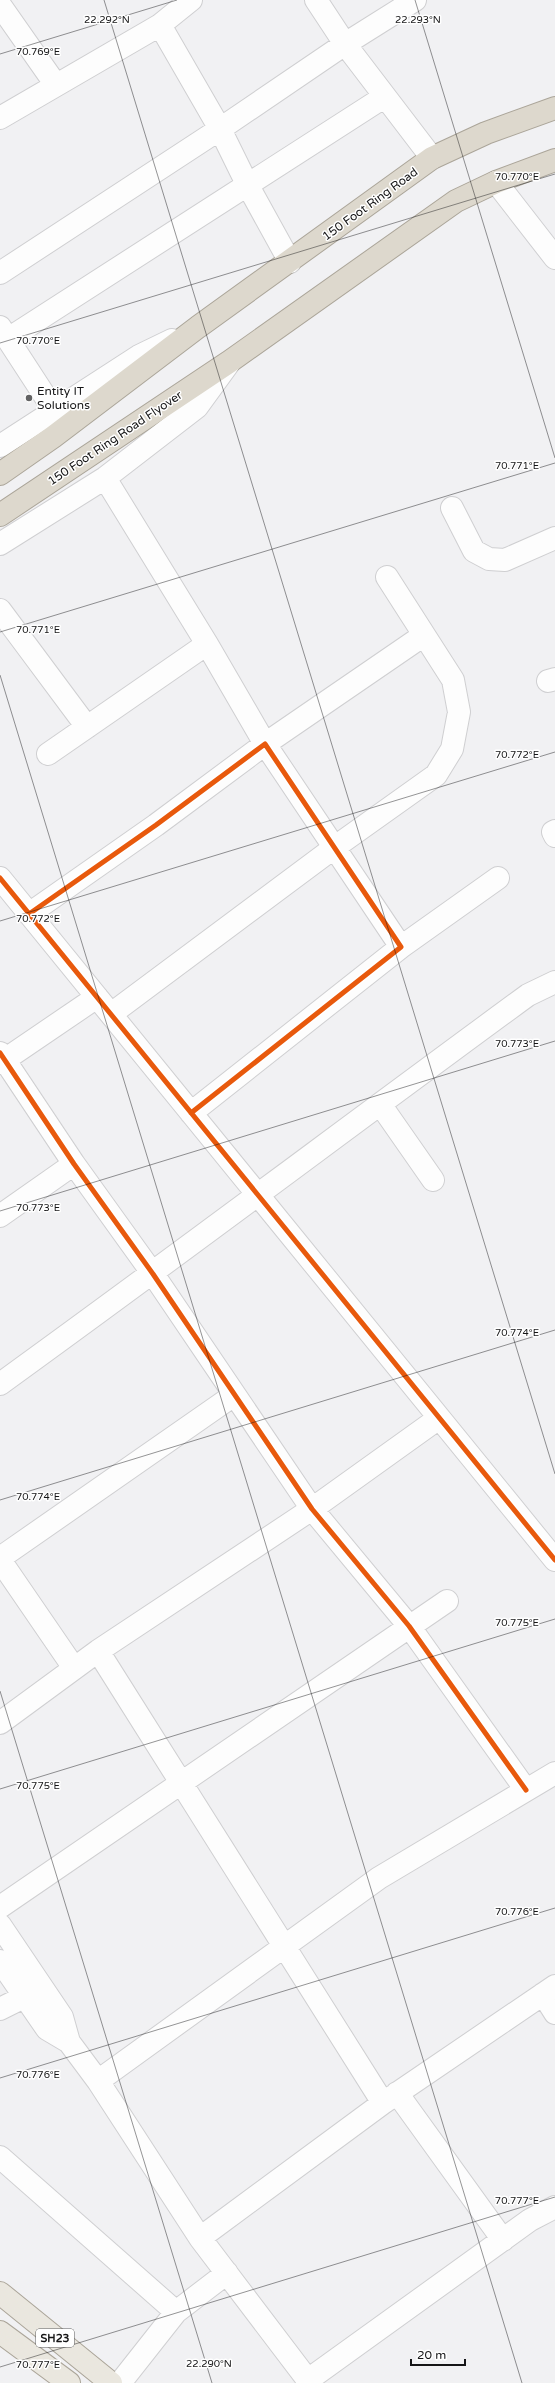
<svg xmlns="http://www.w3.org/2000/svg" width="555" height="2383" viewBox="0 0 555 2383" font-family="'Varela Round',sans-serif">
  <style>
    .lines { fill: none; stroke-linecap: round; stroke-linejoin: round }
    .minor-casing { stroke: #cfcfd1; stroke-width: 24 }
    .major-casing { stroke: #aba599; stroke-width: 24 }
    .highway-casing { stroke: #aba599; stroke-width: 24 }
    .minor { stroke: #fdfdfd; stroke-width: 22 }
    .major { stroke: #eae7df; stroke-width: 22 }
    .highway { stroke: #ddd8cd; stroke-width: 22 }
    .cycleway-casing { stroke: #fff; stroke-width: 8 }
    .cycleway { stroke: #e8590c; stroke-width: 5 }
    .ticks { fill: none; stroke: #151516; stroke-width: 1; stroke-opacity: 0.45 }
    .poi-dot { fill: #626263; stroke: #fff; stroke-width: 1.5 }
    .labels { text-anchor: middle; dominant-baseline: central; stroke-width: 3; stroke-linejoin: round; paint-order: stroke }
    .shield { fill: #fff; stroke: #5b5b5c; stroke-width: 1 }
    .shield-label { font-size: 11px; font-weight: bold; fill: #151516 }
    .street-label { font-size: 12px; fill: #151516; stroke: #fff }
    .poi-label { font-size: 12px; fill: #151516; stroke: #fff; text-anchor: start }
    .ticks-label { font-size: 10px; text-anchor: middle; fill: #151516; stroke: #fff; stroke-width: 3; stroke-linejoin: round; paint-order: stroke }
  </style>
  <rect width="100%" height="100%" fill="#f1f1f3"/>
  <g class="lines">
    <defs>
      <path id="minor" d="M316 0 345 44 432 158
        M0 5 56 85
        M160 25 220 129 247 184 290 262
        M0 118 160 25 191 0
        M496 182 555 258
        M0 273 220 129 345 44 415 0
        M0 327 54 410
        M8 339 384 97
        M0 446 139 356 172 340
        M105 478 207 644 265 744 424 635
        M452 508 474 551 489 559 505 560 555 538
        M0 544 105 478 197 407 229 363
        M0 610 87 727
        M548 681 555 679
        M48 754 207 644
        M555 831 553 832 555 836
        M0 878 555 1560
        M29 914 156 825 265 744 401 947 191 1113
        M401 947 498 878
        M111 1014 335 847 436 775 452 749 459 712 453 680 387 577
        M0 1053 74 1164 153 1274 312 1509 409 1626 526 1790
        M0 1063 97 997
        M380 1104 433 1180
        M0 1216 74 1164
        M0 1384C177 1256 352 1124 528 995L555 982
        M0 1558 234 1395
        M0 1560 74 1668
        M98 1651 383 2103
        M0 1723 98 1651 312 1509 439 1418
        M0 1907 447 1601
        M0 1925 62 2017 69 2042 98 2081 200 2238 310 2383
        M0 1961 47 2029 69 2042
        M543 1994 555 2013
        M0 2009 24 1997
        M98 2081 379 1878 555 1773
        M397 2093 503 2240
        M0 2157 176 2312 120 2383
        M200 2238 383 2103 555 1986
        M176 2312 227 2273
        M308 2380 530 2220 555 2207"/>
      <path id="major" d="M0 2293 111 2383
        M0 2332 69 2383"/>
      <path id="highway" d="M0 474 53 437 198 327 432 158 486 133 555 108
        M0 515 229 362 456 201 496 182 555 160"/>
    </defs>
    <!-- minor casing -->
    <use href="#minor" class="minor-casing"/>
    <!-- major casing -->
    <use href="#major" class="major-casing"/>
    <!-- highway casing -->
    <use href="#highway" class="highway-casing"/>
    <!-- minor -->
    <use href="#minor" class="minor"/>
    <!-- major -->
    <use href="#major" class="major"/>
    <!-- highway -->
    <use href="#highway" class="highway"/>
    <defs>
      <path id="cycleway" d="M0 878 555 1560
        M29 914 156 825 265 744 401 947 191 1113
        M0 1053 74 1164 153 1274 312 1509 409 1626 526 1790"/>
    </defs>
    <!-- cycleway casing -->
    <use href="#cycleway" class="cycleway-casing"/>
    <!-- cycleway -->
    <use href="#cycleway" class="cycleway"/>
  </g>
  <!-- ticks -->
  <path class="ticks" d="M104 0 555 1474M415 0 555 458M0 54 177 0M0 343 555 174M0 632 555 463M0 675 522 2383M0 921 555 752M0 1211 555 1041M0 1500 555 1330M0 1691 212 2383M0 1789 555 1619M0 2078 555 1908M0 2367 555 2197"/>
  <!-- markers -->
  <circle class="poi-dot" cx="29" cy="398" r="4"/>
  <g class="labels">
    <!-- shield labels -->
    <rect class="shield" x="36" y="2329" width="38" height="18" rx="3"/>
    <g class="shield-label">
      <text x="55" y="2338">SH23</text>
    </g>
    <!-- street labels -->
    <g class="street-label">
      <text transform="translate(370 204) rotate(-36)">150 Foot Ring Road</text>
      <text transform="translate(115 438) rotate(-34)">150 Foot Ring Road Flyover</text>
    </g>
    <!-- poi labels -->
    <g class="poi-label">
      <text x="37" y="391">Entity IT<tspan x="37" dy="14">Solutions</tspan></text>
    </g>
  </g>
  <g class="ticks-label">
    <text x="107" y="23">22.292°N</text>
    <text x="418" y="23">22.293°N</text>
    <text x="38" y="55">70.769°E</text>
    <text x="517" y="180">70.770°E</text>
    <text x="38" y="344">70.770°E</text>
    <text x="517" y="469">70.771°E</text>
    <text x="38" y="633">70.771°E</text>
    <text x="517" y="758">70.772°E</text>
    <text x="38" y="922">70.772°E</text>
    <text x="517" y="1047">70.773°E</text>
    <text x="38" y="1211">70.773°E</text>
    <text x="517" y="1336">70.774°E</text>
    <text x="38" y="1500">70.774°E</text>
    <text x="517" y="1626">70.775°E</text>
    <text x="38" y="1789">70.775°E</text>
    <text x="517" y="1915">70.776°E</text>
    <text x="38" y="2078">70.776°E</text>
    <text x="517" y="2204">70.777°E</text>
    <text x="209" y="2367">22.290°N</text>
    <text x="38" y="2368">70.777°E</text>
  </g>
  <!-- scale -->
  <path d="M411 2359v6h54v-6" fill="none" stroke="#151516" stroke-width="2"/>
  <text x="417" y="2359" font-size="12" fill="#151516" stroke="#ffffff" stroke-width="3" paint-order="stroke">20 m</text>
</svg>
